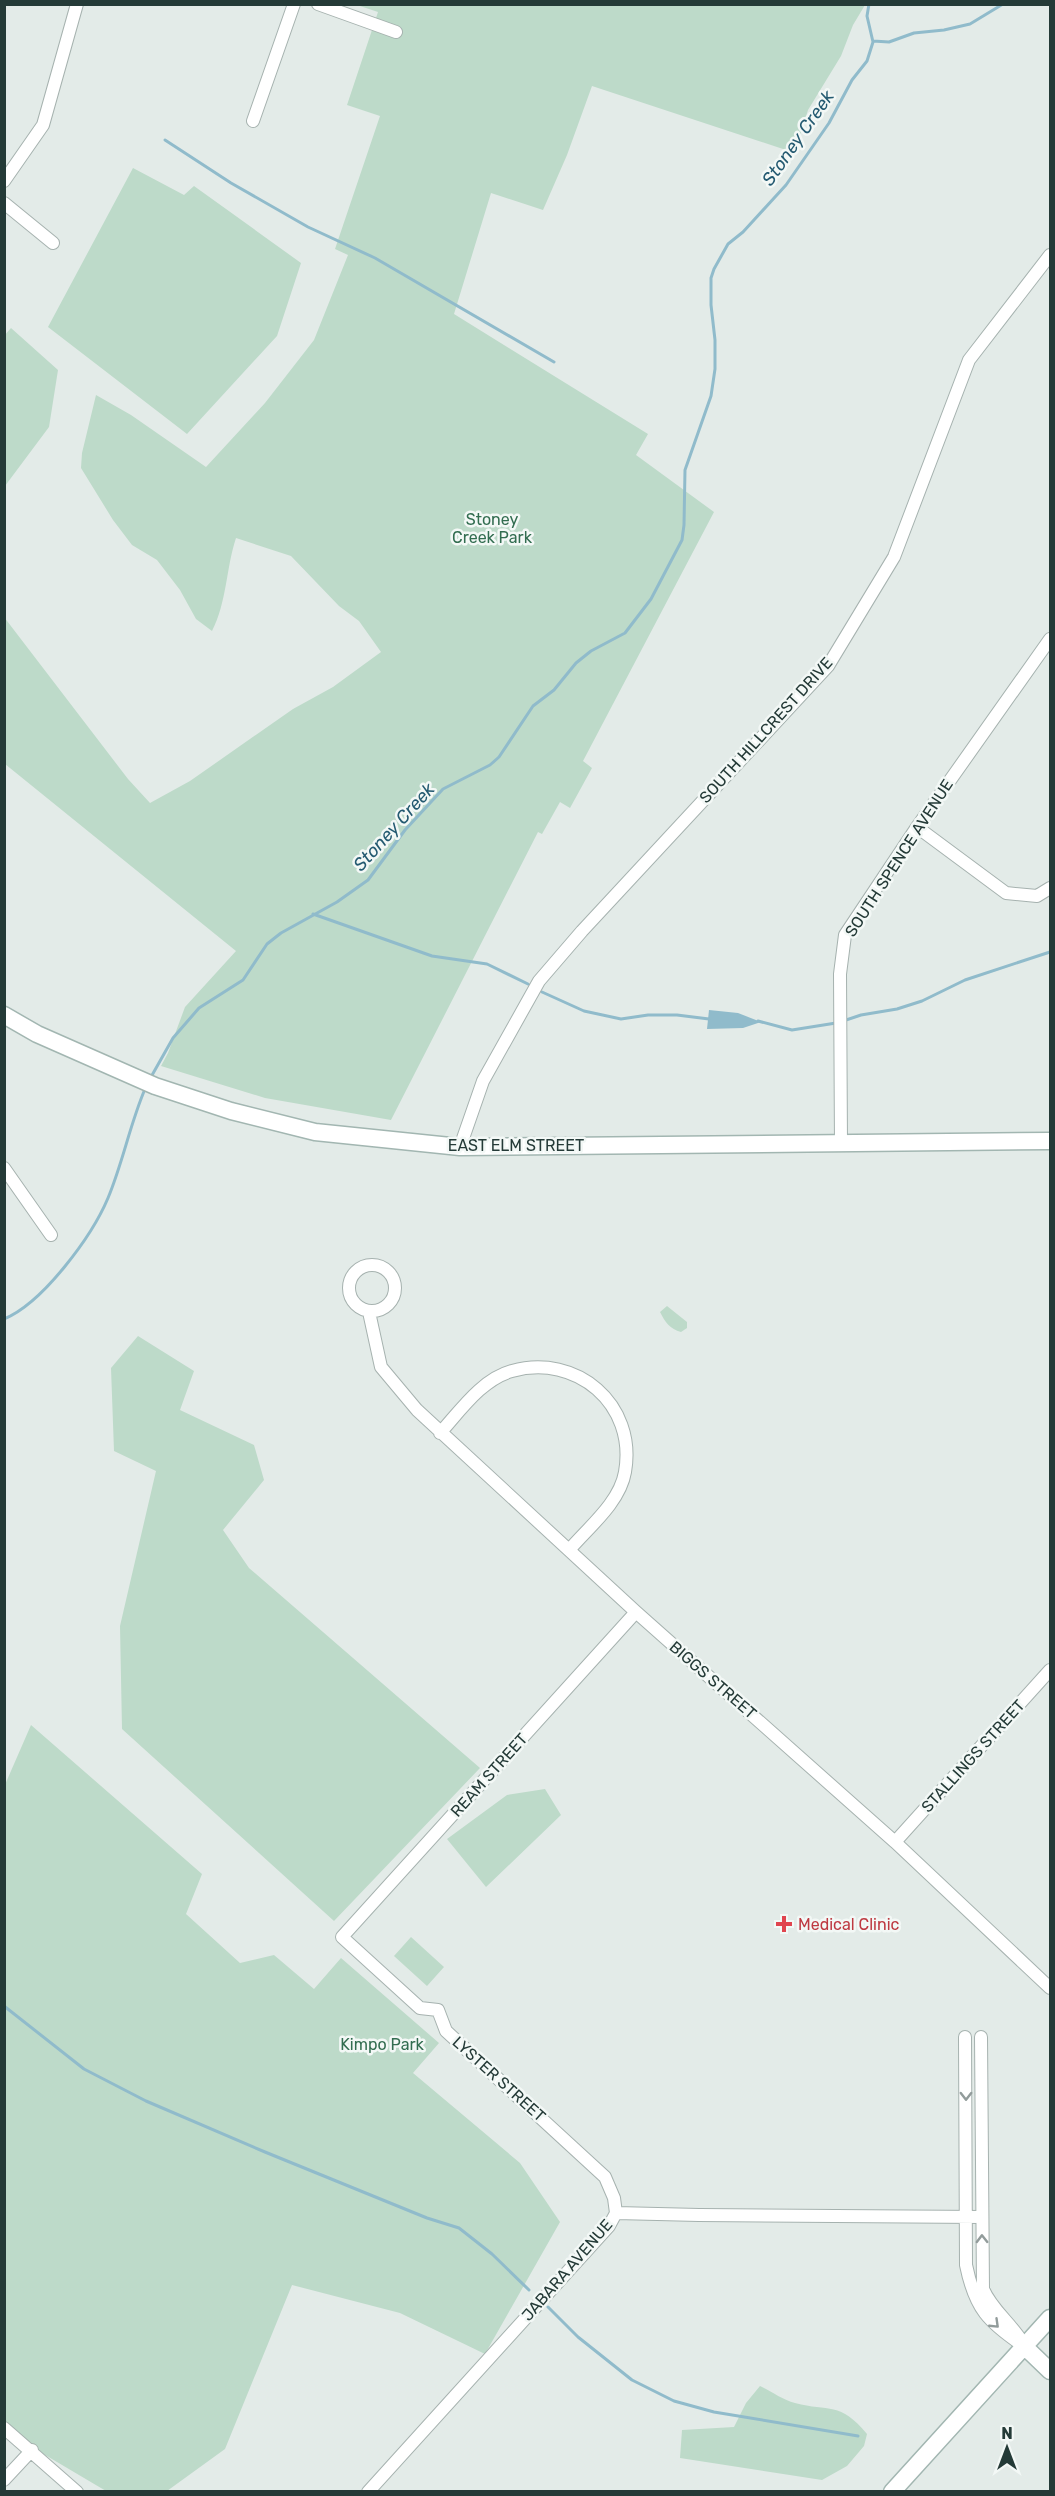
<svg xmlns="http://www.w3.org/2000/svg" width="1055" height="2496" viewBox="0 0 1055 2496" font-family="Rubik,sans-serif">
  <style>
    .green { fill: #bddac9 }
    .water { fill: #90bbcb }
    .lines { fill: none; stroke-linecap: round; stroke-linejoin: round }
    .stream { stroke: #90bbcb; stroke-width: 3 }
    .street-casing { stroke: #a6b2af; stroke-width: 14 }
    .secondary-casing { stroke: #a2b6b1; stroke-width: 19 }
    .street { stroke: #fff; stroke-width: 12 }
    .secondary { stroke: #fff; stroke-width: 16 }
    .oneway { stroke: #929c9b }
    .health-dot { fill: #e0444e; stroke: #f3f8f6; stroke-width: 2 }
    .labels { text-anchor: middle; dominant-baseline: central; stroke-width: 5; stroke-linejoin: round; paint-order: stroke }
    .park-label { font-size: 16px; fill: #326d50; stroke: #f3f8f6 }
    .street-label { font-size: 16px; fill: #243a37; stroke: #f3f8f6 }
    .health-label { font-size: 16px; fill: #be3a42; stroke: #f3f8f6; text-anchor: start }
    .water-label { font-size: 18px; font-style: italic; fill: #245a71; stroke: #f3f8f6 }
  </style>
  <rect width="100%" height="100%" fill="#e3ebe8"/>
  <!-- green -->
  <path class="green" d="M357 5H865L853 25 841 56 808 110 799 139 792 152 592 86 567 155 543 210 491 193 454 314 648 434 636 455 714 512 583 761 592 768 570 808 560 802 542 834 538 832 391 1120 265 1098 161 1066 168 1053 185 1007 236 951 5 764 4 617 128 779 150 803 190 781 293 709 333 687 381 652 359 621 339 606 291 556 236 538C226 568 227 602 212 631L196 619 180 590 157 560 132 545 113 520 81 468 82 453 96 395 131 415 206 467 265 403 314 340 348 255 335 249 380 116 347 105 378 12Z
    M133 168 184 195 194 186 301 263 277 336 187 434 48 327Z
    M11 328 58 370 49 427 5 486 4 336Z
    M667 1306 687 1322V1328L681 1332C670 1329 665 1322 660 1312Z
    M138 1336 194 1371 180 1410 254 1445 264 1480 223 1530 249 1568 480 1768 334 1921 122 1729 120 1626 156 1471 114 1451 111 1368Z
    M31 1725 202 1874 186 1914 240 1963 274 1955 314 1989 341 1958 439 2043 413 2073 520 2163 560 2222 485 2354 400 2313 292 2285 225 2449 167 2491H106L8 2433 5 2434 4 1787Z
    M545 1789 561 1815 486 1887 447 1839 507 1795Z
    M411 1937 444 1967 427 1986 394 1956Z
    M760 2386C771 2391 783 2400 795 2403 829 2412 840 2401 867 2434L864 2446 847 2466 822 2480 680 2458 682 2430 734 2427 746 2403Z"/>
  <!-- water -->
  <path class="water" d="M709 1010 738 1013 761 1022 743 1028 707 1029Z"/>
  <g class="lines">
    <!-- stream -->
    <path class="stream" d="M873 41 889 42 914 33 944 30 970 24 1003 4
      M165 140 231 183 308 227 375 258 554 362
      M313 914 432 956 487 964 528 984
      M542 992 584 1011 621 1019 648 1015H677L709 1019
      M758 1021 792 1030 836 1023
      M843 1021 861 1015 897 1009 922 1001 965 980 1050 952
      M151 1077 173 1038 199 1008 243 980 267 944 281 933 337 902 368 880 405 830 443 789 490 765 499 757 533 706 554 690 576 663 591 651 625 633 651 599 682 540 684 525 685 470 711 396 715 369V340L711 305V278L714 269 728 244 743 232 786 185 829 123 852 80 867 61 873 42 867 16 869 4
      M4 1319C43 1303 92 1236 108 1198 123 1162 130 1124 145 1089
      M4 2006 84 2069 146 2101 265 2152 427 2218 459 2228 492 2254 529 2290
      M548 2307 578 2337 632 2380 674 2401 714 2412 858 2436"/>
    <defs>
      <path id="street" d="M318 4 396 32
        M253 121 294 4
        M4 181 43 125 77 4
        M4 203 53 243
        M917 827 1006 893 1037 896 1050 888
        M841 1144 840 974 845 935 917 827 1050 639
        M460 1147 483 1081 539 981 582 931 828 666 894 557 969 360 1050 255
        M4 1168 51 1235
        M349 1288a23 23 0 1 1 46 0a23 23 0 1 1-46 0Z
        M369 1312 381 1367 417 1410 636 1612 895 1842 1050 1988
        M440 1433C460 1411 482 1379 512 1371 576 1353 637 1404 625 1472 620 1502 589 1527 570 1549
        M895 1842 1050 1670
        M965 2037 966 2265C975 2309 988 2322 1025 2347
        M981 2037 983 2289C992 2310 1010 2322 1023 2343
        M616 2213 614 2198 605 2177 446 2031 438 2010 420 2008 342 1937 636 1612
        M616 2213 699 2215 982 2217
        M4 2428 77 2492
        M4 2480 32 2450
        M368 2492 609 2226 616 2213"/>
      <path id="secondary" d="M4 1015 37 1034 155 1086 231 1111 315 1132 460 1147 1050 1141
        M1025 2347 1050 2371
        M892 2492 1050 2318"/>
    </defs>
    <!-- street casing -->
    <use href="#street" class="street-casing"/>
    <!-- secondary casing -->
    <use href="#secondary" class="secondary-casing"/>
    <!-- street -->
    <use href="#street" class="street"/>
    <!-- secondary -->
    <use href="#secondary" class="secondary"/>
  </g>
  <!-- one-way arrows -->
  <defs><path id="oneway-chevron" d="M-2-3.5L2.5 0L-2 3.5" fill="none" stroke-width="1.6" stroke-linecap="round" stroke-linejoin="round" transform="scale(1.5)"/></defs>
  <g class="oneway">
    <use href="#oneway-chevron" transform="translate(966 2096) rotate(90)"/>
    <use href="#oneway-chevron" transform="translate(982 2239) rotate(-91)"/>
    <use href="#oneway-chevron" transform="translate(995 2324) rotate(44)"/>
  </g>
  <!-- markers -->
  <path class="health-dot" d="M781 1915h6v6h6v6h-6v6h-6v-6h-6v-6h6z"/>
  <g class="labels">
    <!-- park labels -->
    <g class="park-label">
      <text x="492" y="519">Stoney<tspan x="492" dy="18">Creek Park</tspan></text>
      <text x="382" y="2044">Kimpo Park</text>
    </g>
    <!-- street labels -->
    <g class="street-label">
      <text transform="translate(766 730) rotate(-48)">SOUTH HILLCREST DRIVE</text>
      <text transform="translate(899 858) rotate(-57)">SOUTH SPENCE AVENUE</text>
      <text x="516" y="1145">EAST ELM STREET</text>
      <text transform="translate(713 1680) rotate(41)">BIGGS STREET</text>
      <text transform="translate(973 1756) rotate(-48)">STALLINGS STREET</text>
      <text transform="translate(489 1775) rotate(-48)">REAM STREET</text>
      <text transform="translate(499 2079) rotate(42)">LYSTER STREET</text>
      <text transform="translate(567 2270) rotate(-49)">JABARA AVENUE</text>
    </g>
    <!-- health labels -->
    <g class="health-label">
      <text x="798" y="1924">Medical Clinic</text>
    </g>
    <!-- water labels -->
    <g class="water-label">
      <text transform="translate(798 138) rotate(-55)">Stoney Creek</text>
      <text transform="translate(394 827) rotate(-48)">Stoney Creek</text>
    </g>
  </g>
  <!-- border -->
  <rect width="1055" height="2496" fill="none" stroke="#243a37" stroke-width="12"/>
  <!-- north arrow -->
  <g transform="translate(1007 2448)" stroke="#f3f8f6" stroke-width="4.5" paint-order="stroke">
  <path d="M0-4.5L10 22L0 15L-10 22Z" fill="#243a37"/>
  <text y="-9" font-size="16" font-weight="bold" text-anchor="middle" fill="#243a37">N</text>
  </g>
</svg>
